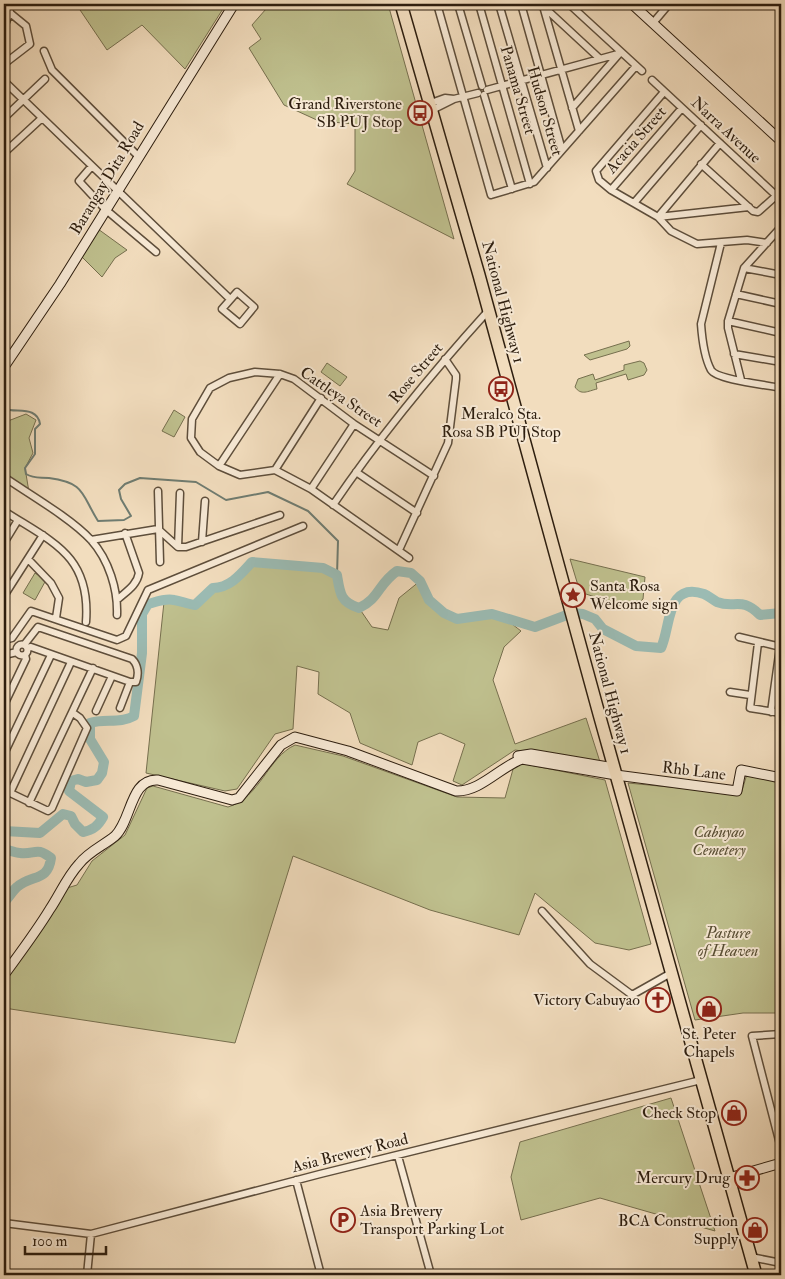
<svg xmlns="http://www.w3.org/2000/svg" width="785" height="1279" viewBox="0 0 785 1279" font-family="'IM FELL Double Pica',serif">
  <style>
    .green { fill: #bfc08e; stroke: #766f4e }
    .lines { fill: none; stroke-linecap: round; stroke-linejoin: round }
    .stream { stroke: #6f7c71; stroke-width: 2 }
    .river { stroke: #9bbbb3; stroke-width: 10 }
    .street-casing { stroke: #5e4e3b; stroke-width: 9 }
    .secondary-casing { stroke: #2d1e0f; stroke-width: 11 }
    .highway-casing { stroke: #2d1e0f; stroke-width: 14 }
    .street { stroke: #f7e9d5; stroke-width: 6 }
    .secondary { stroke: #f7e9d5; stroke-width: 9 }
    .highway { stroke: #f2ddbe; stroke-width: 11 }
    .labels { text-anchor: middle; dominant-baseline: central; stroke-width: 4; stroke-linejoin: round; paint-order: stroke }
    .street-label { font-size: 16px; fill: #2d1e0f; stroke: #f7e9d5 }
    .poi-label { font-size: 16px; fill: #2d1e0f; stroke: #f7e9d5; text-anchor: end }
    .park-label { font-size: 16px; font-style: italic; fill: #594f35; stroke: #f7e9d5 }
  </style>
  <rect width="100%" height="100%" fill="#f2ddbe"/>
  <filter id="stains"><feTurbulence type="fractalNoise" baseFrequency=".004" numOctaves="4"/><feColorMatrix values="0 0 0 0 .2 0 0 0 0 .09 0 0 0 0 .02 0 0 0 .5 -.17"/></filter>
  <radialGradient id="worn" r=".72"><stop offset=".6" stop-color="#630" stop-opacity="0"/><stop offset="1" stop-color="#630" stop-opacity=".3"/></radialGradient>
  <!-- green -->
  <path class="green" d="M76 4H226L185 69 142 25 107 50Z
    M265 4H388L454 239 347 184 355 171V124L319 121 284 105 249 48 261 39 252 25 266 9Z
    M98 229 127 250 115 258 102 277 81 256Z
    M629 341 630 346 627 349 590 360 584 355Z
    M640 361 644 363 647 370 644 375 628 380 626 374 596 383 597 389C588 391 581 396 575 387L578 379 593 374 595 380 624 370V365Z
    M327 363 347 377 340 386 321 372Z
    M174 410 185 417 174 437 162 431Z
    M26 414 36 420 29 438 33 453 25 468 29 492 4 475V419L8 421Z
    M570 559 645 577 643 599 635 606 625 607 580 592Z
    M252 562 323 568 337 575 340 593 347 604 359 608 372 627 388 630 399 598 420 581C427 596 441 621 460 619 471 618 480 613 491 614 502 615 513 625 521 631L504 647 493 680 515 744 586 718 600 762 515 750 462 785 453 781 465 744 440 733 418 742 412 765 360 743 350 713 318 694 319 672 297 666 293 729 275 734 237 789 225 791 146 773 164 602C175 600 183 604 195 605L213 588C230 588 241 574 252 562Z
    M35 573 46 580 35 600 23 593Z
    M295 745 343 756 457 797 505 798 515 762 605 780 651 944 629 950 595 943 535 893 519 935 430 910 293 856 235 1043 4 1008V979L67 888 77 885 92 861 125 835 147 788 153 786 228 807C260 798 268 757 295 745Z
    M747 774 781 781V1013H743L695 1020 628 783 741 794Z
    M671 1098 715 1231 600 1198 521 1220 511 1177 520 1142Z"/>
  <g class="lines">
    <!-- stream -->
    <path class="stream" d="M4 409C18 413 37 406 40 424L35 429V454L25 468 26 474C34 479 40 477 49 478 86 483 81 494 98 521L124 520 131 516 121 499 119 490 125 484 140 478 196 482 226 500 268 492 308 511 338 541 337 575"/>
    <!-- river -->
    <path class="river" d="M4 831 40 833 63 814 71 816 75 824 83 832C93 830 98 826 103 817L69 791 71 781 78 779 86 782 97 780 102 773 104 762 90 739V723C104 718 120 724 134 716L142 653V614L148 604C156 602 165 598 174 600 181 601 187 604 195 605L213 588C230 588 241 574 252 562L323 568 337 575C340 593 340 602 359 608 379 599 378 584 397 571L411 573 420 581 429 600 444 613 457 619 492 614 535 627 572 613 583 614 595 619 603 629 636 646 661 648C671 627 666 581 704 594 709 596 713 600 717 602 735 609 741 596 760 615L781 613
      M4 849C9 850 15 853 20 853 35 855 36 846 51 858 48 882 32 874 17 887 12 891 9 898 4 902"/>
    <defs>
      <path id="street" d="M437 4 491 195 534 182 636 66
        M458 4 482 86
        M479 4 530 184
        M499 4 547 168
        M521 4 562 150
        M569 4 642 71
        M543 6 579 131
        M4 8 26 26 30 44 4 64
        M545 8 599 58
        M653 23 669 4
        M4 27 10 12
        M44 51 52 70 138 156
        M652 80 781 200
        M4 81 230 299
        M487 90 618 54
        M664 92 596 171 599 180 611 190 658 217 671 231 697 244 747 240 767 243
        M484 95 512 189
        M431 103 445 98 454 99
        M572 108 619 54
        M432 110 454 99 478 93
        M4 118 45 79
        M4 153 42 118
        M701 164 753 211 758 212 777 195
        M91 167 79 181 105 209 156 252
        M611 190 682 108
        M634 203 701 125
        M658 217 720 143
        M658 217 749 207
        M721 243 701 324C702 338 704 357 711 370 717 380 768 385 781 388
        M744 268 781 275
        M237 292 254 307 240 324 222 309Z
        M736 294 781 304
        M728 321 781 333
        M734 354 781 362
        M741 380 728 328V321L744 268 781 227
        M219 466 280 374
        M275 470 321 398
        M356 472 417 513
        M4 477C29 494 72 519 91 540 109 560 118 590 117 615
        M311 489 354 424
        M158 491 160 562
        M333 505C380 436 432 373 488 311
        M4 511C52 542 91 555 86 622
        M91 540 158 529 178 547H186L280 515
        M202 542 205 501
        M4 543 18 520
        M178 547 180 493
        M399 550 448 443 456 379V375L445 359
        M409 558 311 489 275 470 240 475 219 466 200 452 191 438 192 419 210 388 229 378 255 372 280 374 294 379 354 424 434 476
        M28 559 51 583 59 598 56 618
        M4 596 43 535
        M118 599C127 591 137 585 139 573L125 533
        M739 637 781 647
        M4 640 12 638 31 611 117 640 126 636 148 590 303 526
        M758 643 750 708 781 713
        M16.5 650a5.5 5.5 0 1 1 11 0a5.5 5.5 0 1 1-11 0Z
        M24 645 38 627 132 659C138 665 139 674 136 682H130L31 647 27 648
        M4 655 17 652
        M730 692 750 695
        M4 705 26 659 25 655
        M120 708 130 682
        M96 711 112 676
        M771 712 780 647
        M4 754 51 655
        M4 790 48 811 52 808 87 728 80 718 73 713
        M10 793 71 662
        M29 803 93 668
        M4 878 5 879
        M542 911 590 964 632 995 671 973
        M781 1034 752 1036 781 1148
        M398 1156 431 1275
        M296 1180 321 1275
        M4 1223 91 1234 320 1174 701 1080
        M751 1257 781 1263
        M87 1275 91 1234"/>
      <path id="secondary" d="M632 4 781 141
        M4 367 60 284 234 4
        M518 756 531 754 614 768
        M4 975C20 953 36 932 50 909 60 894 67 877 79 864 89 851 103 846 115 836 132 820 130 778 158 780L232 800 239 798 281 745 295 737 348 751 456 791C480 792 500 767 522 759L616 775 737 791 741 770 781 778
        M729 1178 781 1163"/>
      <path id="highway" d="M401 4 479 275 599 714 756 1275"/>
    </defs>
    <!-- street casing -->
    <use href="#street" class="street-casing"/>
    <!-- secondary casing -->
    <use href="#secondary" class="secondary-casing"/>
    <!-- highway casing -->
    <use href="#highway" class="highway-casing"/>
    <!-- street -->
    <use href="#street" class="street"/>
    <!-- secondary -->
    <use href="#secondary" class="secondary"/>
    <!-- highway -->
    <use href="#highway" class="highway"/>
  </g>
  <!-- icons -->
  <defs>
    <symbol id="bus-ring" viewBox="-11 -11 22 22"><circle r="9.5" fill="#f7e9d5" stroke="#8f2418" stroke-width="1.5"/><path d="M-5-6H5V4H4V6H2V4H-2V6H-4V4H-5ZM-3.5-4V0h7V-4ZM-3.5 1.2v1.5H-2V1.2ZM2 1.2v1.5H3.5V1.2Z" fill="#8f2418"/></symbol>
    <symbol id="sight-ring" viewBox="-11 -11 22 22"><circle r="9.5" fill="#f7e9d5" stroke="#8f2418" stroke-width="1.5"/><path d="M0-6L1.8-2.2L6-1.7L2.9 1.2L3.7 5.4L0 3.3L-3.7 5.4L-2.9 1.2L-6-1.7L-1.8-2.2Z" fill="#8f2418"/></symbol>
    <symbol id="church-ring" viewBox="-11 -11 22 22"><circle r="9.5" fill="#f7e9d5" stroke="#8f2418" stroke-width="1.5"/><path d="M-1.2-6h2.4v3.5h3.3v2.4h-3.3V6h-2.4V-.1h-3.3v-2.4h3.3Z" fill="#8f2418"/></symbol>
    <symbol id="shop-ring" viewBox="-11 -11 22 22"><circle r="9.5" fill="#f7e9d5" stroke="#8f2418" stroke-width="1.5"/><path d="M-5-2.5h2.3a2.7 3.5 0 0 1 5.4 0H5L5.5 6h-11ZM-1.5-2.5h3a1.5 2.3 0 0 0-3 0Z" fill="#8f2418"/></symbol>
    <symbol id="pharmacy-ring" viewBox="-11 -11 22 22"><circle r="9.5" fill="#f7e9d5" stroke="#8f2418" stroke-width="1.5"/><path d="M-2-6h4v4h4v4h-4v4h-4v-4h-4v-4h4Z" fill="#8f2418"/></symbol>
    <symbol id="parking-ring" viewBox="-11 -11 22 22"><circle r="9.5" fill="#f7e9d5" stroke="#8f2418" stroke-width="1.5"/><path d="M-3.5-5.5H1a3.5 3.5 0 0 1 0 7H-1V5.5H-3.5ZM-1-3.4V-.6H.8a1.4 1.4 0 0 0 0-2.8Z" fill="#8f2418"/></symbol>
  </defs>
  <g fill-rule="evenodd">
    <use href="#bus-ring" x="406" y="99" width="28" height="28"/>
    <use href="#bus-ring" x="487" y="375" width="28" height="28"/>
    <use href="#sight-ring" x="559" y="581" width="28" height="28"/>
    <use href="#church-ring" x="644" y="986" width="28" height="28"/>
    <use href="#shop-ring" x="695" y="995" width="28" height="28"/>
    <use href="#shop-ring" x="720" y="1099" width="28" height="28"/>
    <use href="#pharmacy-ring" x="733" y="1164" width="28" height="28"/>
    <use href="#parking-ring" x="329" y="1206" width="28" height="28"/>
    <use href="#shop-ring" x="741" y="1216" width="28" height="28"/>
  </g>
  <g class="labels">
    <!-- street labels -->
    <g class="street-label">
      <text transform="translate(518 90) rotate(74)">Panama Street</text>
      <text transform="translate(545 111) rotate(74)">Hudson Street</text>
      <text transform="translate(726 130) rotate(43)">Narra Avenue</text>
      <text transform="translate(636 140) rotate(-49)">Acacia Street</text>
      <text transform="translate(107 178) rotate(-59)">Barangay Dita Road</text>
      <text transform="translate(503 302) rotate(75)">National Highway 1</text>
      <text transform="translate(416 373) rotate(-50)">Rose Street</text>
      <text transform="translate(341 397) rotate(34)">Cattleya Street</text>
      <text transform="translate(610 693) rotate(75)">National Highway 1</text>
      <text transform="translate(694 771) rotate(7)">Rhb Lane</text>
      <text transform="translate(350 1153) rotate(-14)">Asia Brewery Road</text>
    </g>
    <!-- poi labels -->
    <g class="poi-label">
      <text x="402" y="104">Grand Riverstone<tspan x="402" dy="18">SB PUJ Stop</tspan></text>
      <text x="501" y="414" text-anchor="middle">Meralco Sta.<tspan x="501" dy="18">Rosa SB PUJ Stop</tspan></text>
      <text x="590" y="586" text-anchor="start">Santa Rosa<tspan x="590" dy="18">Welcome sign</tspan></text>
      <text x="640" y="1000">Victory Cabuyao</text>
      <text x="709" y="1034" text-anchor="middle">St. Peter<tspan x="709" dy="18">Chapels</tspan></text>
      <text x="716" y="1113">Check Stop</text>
      <text x="730" y="1178">Mercury Drug</text>
      <text x="360" y="1211" text-anchor="start">Asia Brewery<tspan x="360" dy="18">Transport Parking Lot</tspan></text>
      <text x="738" y="1221">BCA Construction<tspan x="738" dy="18">Supply</tspan></text>
    </g>
    <!-- park labels -->
    <g class="park-label">
      <text x="719" y="832">Cabuyao<tspan x="719" dy="18">Cemetery</tspan></text>
      <text x="728" y="933">Pasture<tspan x="728" dy="18">of Heaven</tspan></text>
    </g>
  </g>
  <!-- margin -->
  <rect width="785" height="1279" fill="none" stroke="#f2ddbe" stroke-width="20"/>
  <rect x="5" y="5" width="775" height="1269" fill="none" stroke="#2d1e0f" stroke-width="2.5"/>
  <rect x="10" y="10" width="765" height="1259" fill="none" stroke="#2d1e0f"/>
  <!-- scale -->
  <path d="M25 1246v8h81v-8" fill="none" stroke="#2d1e0f" stroke-width="2.5"/>
  <text x="32" y="1246" font-size="15" fill="#2d1e0f" stroke="#f7e9d5" stroke-width="4" paint-order="stroke">100 m</text>
  <rect width="100%" height="100%" filter="url(#stains)"/>
  <rect width="100%" height="100%" fill="url(#worn)"/>
</svg>
